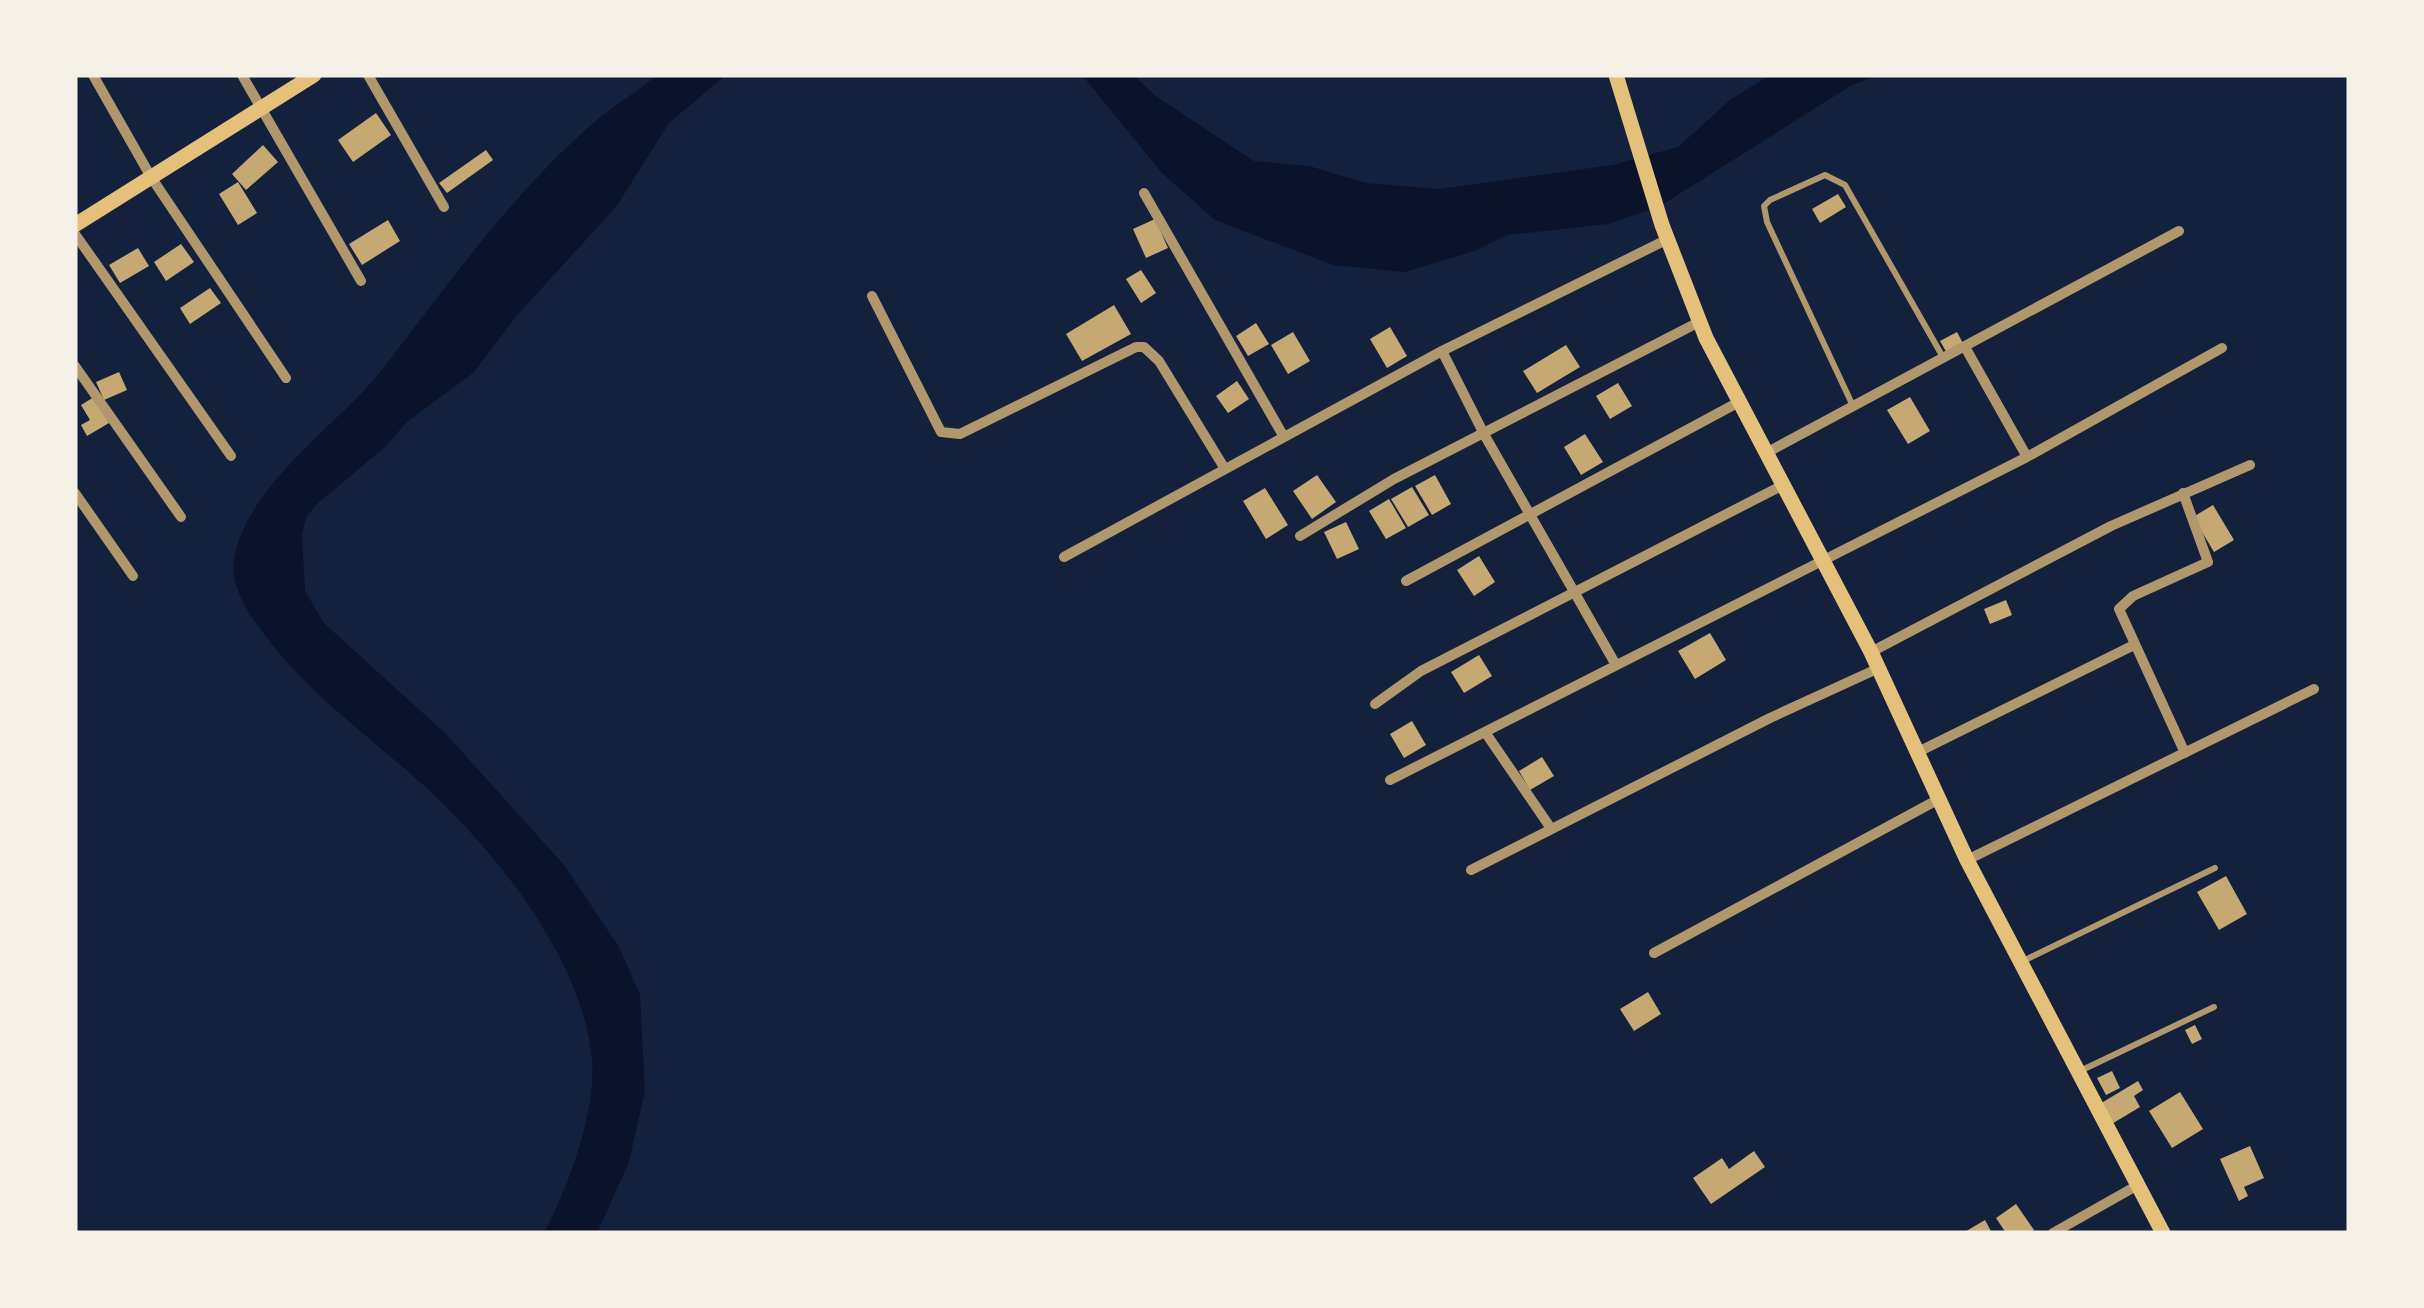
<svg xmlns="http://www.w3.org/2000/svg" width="2424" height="1308" viewBox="0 0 2424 1308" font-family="'Work Sans',sans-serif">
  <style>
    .water { fill: #0b132b }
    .building { fill: #c6a872 }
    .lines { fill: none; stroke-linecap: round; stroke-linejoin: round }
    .service { stroke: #b1986c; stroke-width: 6 }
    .minor { stroke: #b1986c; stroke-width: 10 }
    .secondary { stroke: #e5c07b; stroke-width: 15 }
  </style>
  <rect width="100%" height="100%" fill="#14213d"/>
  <!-- water -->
  <path class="water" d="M657 75H726L669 123 616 207 519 313 473 373 407 422 384 448 317 504 306 517 302 534 305 591 324 623 446 734 564 865 619 947 640 995 645 1091 629 1162 597 1233H544C568 1188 596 1112 592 1061 584 960 494 849 422 784 367 734 308 694 264 634 248 614 230 586 234 559 246 486 338 425 381 371 447 286 509 197 591 125 611 107 636 93 657 75Z
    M1082 75H1133L1157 97 1254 161 1309 166 1366 183 1439 189 1613 165 1678 147 1730 100 1770 75H1880L1852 85 1660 206 1608 224 1507 235 1474 251 1405 272 1333 265 1215 220 1161 172Z"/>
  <!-- building -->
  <path class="building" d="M376 113 391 135 353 162 338 140Z
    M263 145 278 162 246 190 232 174Z
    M486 150 493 160 447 193 439 183Z
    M238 182 257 213 238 225 219 194Z
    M1838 194 1846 207 1820 223 1812 209Z
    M1155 219 1168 248 1146 258 1133 229Z
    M388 220 400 241 362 265 349 244Z
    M181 244 194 262 166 281 154 262Z
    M138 248 149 266 120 283 109 265Z
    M1141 270 1156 293 1141 303 1126 279Z
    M210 288 221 303 190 324 180 308Z
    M1114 305 1131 334 1082 361 1066 334Z
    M1256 323 1269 344 1248 356 1236 336Z
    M1390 327 1407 356 1387 368 1370 339Z
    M1293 332 1310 361 1288 374 1271 345Z
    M1957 332 1965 347 1948 355 1940 341Z
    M1566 345 1580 367 1537 393 1523 371Z
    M119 372 127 390 104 400 96 382Z
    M1237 381 1249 399 1228 413 1216 396Z
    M1618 383 1632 406 1610 419 1596 396Z
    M94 397 109 423 87 436 81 425 90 420 81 405Z
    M1910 397 1930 431 1908 444 1887 410Z
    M1585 434 1603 462 1581 475 1564 447Z
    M1317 475 1336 502 1312 519 1293 491Z
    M1435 475 1451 504 1432 515 1415 486Z
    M1412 487 1429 515 1408 527 1391 499Z
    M1265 488 1288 525 1266 539 1243 501Z
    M1389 499 1406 528 1386 539 1369 511Z
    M2213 505 2234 540 2214 552 2193 517Z
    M1346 522 1359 549 1337 559 1324 532Z
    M1479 556 1495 582 1474 596 1457 570Z
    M2006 600 2012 615 1990 624 1984 609Z
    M1710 633 1726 660 1695 679 1678 651Z
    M1479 655 1492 676 1464 693 1451 672Z
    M1412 721 1426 745 1404 758 1390 734Z
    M1542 757 1554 776 1530 790 1519 771Z
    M2226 876 2247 914 2219 930 2197 892Z
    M1648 992 1661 1014 1634 1031 1620 1009Z
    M2195 1025 2202 1039 2192 1044 2185 1030Z
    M2112 1071 2120 1088 2106 1095 2097 1078Z
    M2138 1081 2143 1090 2134 1096 2140 1107 2110 1125 2098 1105Z
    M2180 1092 2203 1129 2172 1148 2149 1111Z
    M2250 1146 2264 1178 2244 1187 2248 1196 2239 1201 2220 1159Z
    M1754 1151 1765 1167 1711 1204 1693 1178 1722 1158 1729 1169Z
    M2016 1204 2034 1230 2029 1233H2006L1996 1218Z
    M1985 1220 1992 1233H1963Z"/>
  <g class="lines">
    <!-- service -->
    <path class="service" d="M1853 406 1767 222 1764 206 1770 200 1825 175 1845 185 1944 359
      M2023 961 2215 868
      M2080 1071 2214 1007"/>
    <!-- minor -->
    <path class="minor" d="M93 75 151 177 286 378
      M242 75 361 281
      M368 75 444 207
      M1144 193 1284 437
      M75 234 231 456
      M872 296 941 432 960 434 1136 347H1144L1159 361 1225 469
      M1965 347 2027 457
      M1442 351 1485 436 1616 665
      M75 366 181 517
      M1766 453 2179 231
      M75 493 133 576
      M2183 493 2208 562 2133 596 2119 609 2185 753
      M1300 536 1394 479 1699 322
      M1064 557 1442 351 1668 239
      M1406 581 1739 402
      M1871 652 2111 526 2250 465
      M1375 704 1421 671 1783 485
      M1485 732 1550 827
      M1918 752 2134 645
      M1390 780 2027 457 2222 348
      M1967 860 2314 689
      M1471 870 1770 718 1879 668
      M1654 953 1939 799
      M2053 1233 2138 1185"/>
    <!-- secondary -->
    <path class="secondary" d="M1616 75 1662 225 1706 338 1871 652 1967 860 2163 1233
      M75 225 314 75"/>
  </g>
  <!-- border -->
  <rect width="2424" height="1308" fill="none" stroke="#f6f1e7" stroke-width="155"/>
</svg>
